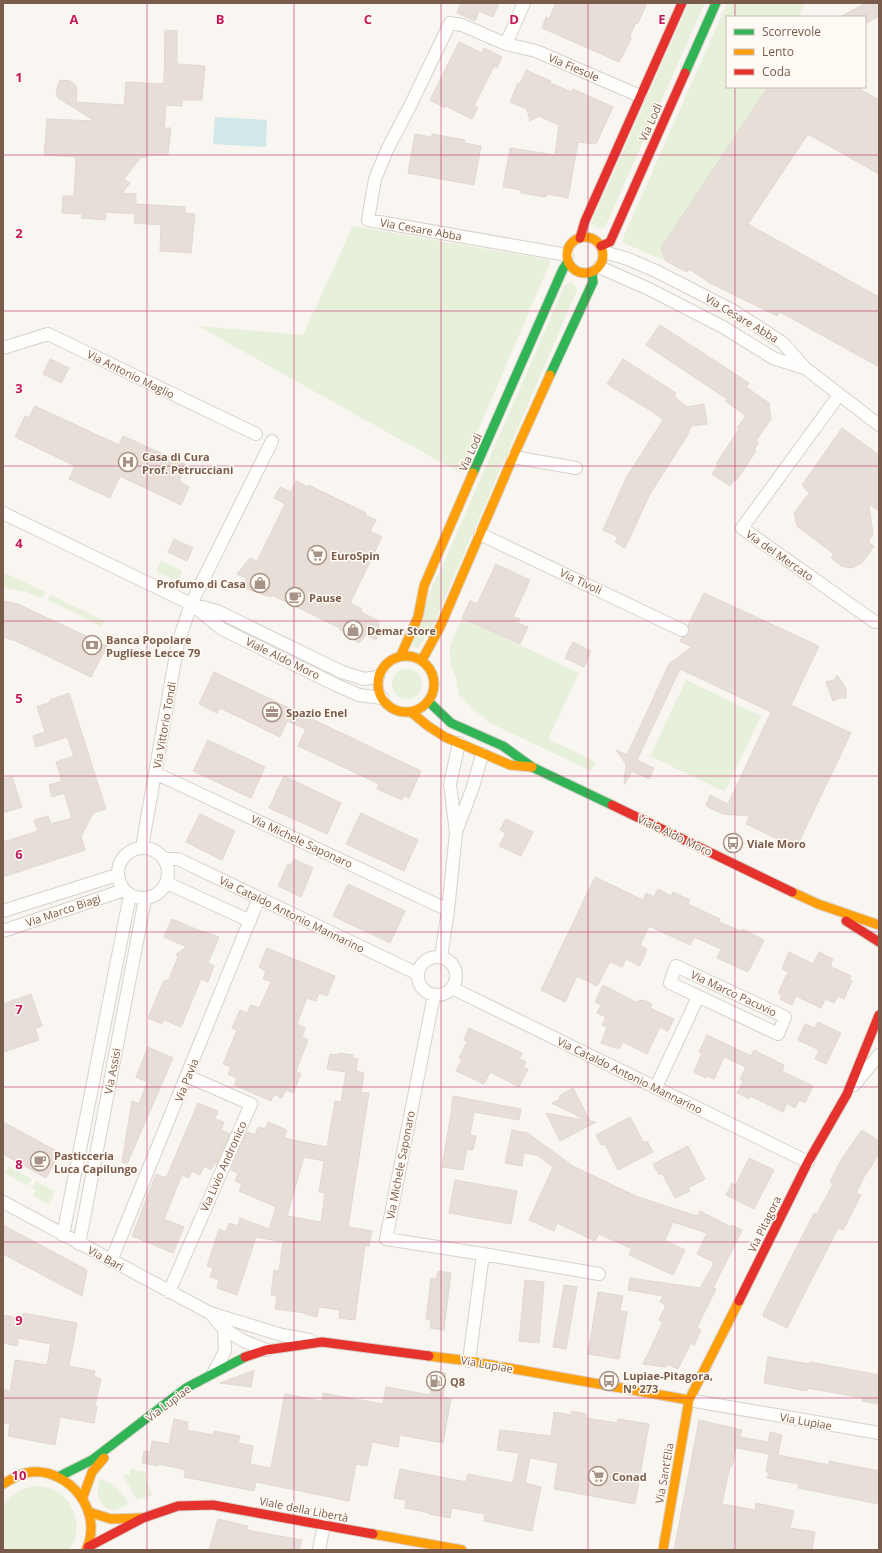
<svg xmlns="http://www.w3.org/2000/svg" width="882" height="1553" viewBox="0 0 882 1553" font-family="'Open Sans',sans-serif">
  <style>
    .green { fill: #e7f0db }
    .water { fill: #d0e8ea }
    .building { fill: #e6ded7; stroke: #e2d8d2; fill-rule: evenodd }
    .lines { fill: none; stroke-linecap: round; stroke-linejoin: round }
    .street-casing { stroke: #d7d1cb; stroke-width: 14 }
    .fast-casing { stroke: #d9d2cb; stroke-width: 11 }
    .slow-casing { stroke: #d9d2cb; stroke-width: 11 }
    .jam-casing { stroke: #d9d2cb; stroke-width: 11 }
    .street { stroke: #fefefd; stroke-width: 12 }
    .fast { stroke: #30b455; stroke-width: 9 }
    .slow { stroke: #ff9f0a; stroke-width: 9 }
    .jam { stroke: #e5322d; stroke-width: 9 }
    .grid { fill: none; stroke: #c2185b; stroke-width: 1; stroke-opacity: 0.55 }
    .labels { text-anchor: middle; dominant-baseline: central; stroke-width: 3; stroke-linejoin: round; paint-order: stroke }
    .street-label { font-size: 11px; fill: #7a5c4d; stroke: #fffaf3 }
    .poi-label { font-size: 11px; font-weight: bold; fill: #7a5c4d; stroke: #fffaf3; text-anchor: start }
    .grid-label { font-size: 13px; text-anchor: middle; font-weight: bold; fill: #c2185b; stroke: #fffaf3; stroke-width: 3; stroke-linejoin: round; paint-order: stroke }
  </style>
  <rect width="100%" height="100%" fill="#f9f5f0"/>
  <!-- green -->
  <path class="green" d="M689 3H705L605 227C599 230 594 228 592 222Z
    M727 3H805L799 17H727V87H768L661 248 666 261 626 244 623 242V238Z
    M353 226 551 260 460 473 198 326 303 335Z
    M569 282 574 284 577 290 435 621 419 648 412 647 432 586 439 574 564 287Z
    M161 561 182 571 178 581 156 571Z
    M3 572 45 592 43 598 26 592 3 587Z
    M50 595 105 621 100 627 82 616 48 600Z
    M462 618 579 673 548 739 596 762 591 771 488 722 459 696 456 678 450 661V646Z
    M392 684a15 15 0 1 1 30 0a15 15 0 1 1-30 0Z
    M686 680 761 716 725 792 650 756Z
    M8 1166 32 1179 28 1186 5 1173Z
    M36 1181 54 1191 51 1202 50 1204H47L33 1195 36 1190 32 1188Z
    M130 1469 146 1472V1479L152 1495 137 1500 123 1475H130Z
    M101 1478C113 1485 121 1492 129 1503 124 1506 117 1511 111 1510 97 1506 95 1488 101 1478Z
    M34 1486C43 1487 51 1488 58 1492 77 1504 83 1533 69 1550H6L3 1546V1505C13 1494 20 1489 34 1486Z"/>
  <!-- water -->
  <path class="water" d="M215 117 267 120 266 147 213 144Z"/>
  <!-- building -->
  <path class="building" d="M461 3H499L493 17 479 11 475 21 457 13Z
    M556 3H647L638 23 635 24 630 36 631 39 619 62 542 28 546 17 549 19Z
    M866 3H879V16L865 24V17H840Z
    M165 30 177 31V64L205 66 202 100H182V106L166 105 164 128H171L168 155H146V158L141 157 124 179 130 183 122 193 136 194V204L185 207V213L195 214 191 253 160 251 161 225 134 223 135 214 106 212 105 220 81 218 83 214 62 213 63 196H74L76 157 44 155 47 119 95 121 58 98 56 91 60 80 70 81 75 85 77 89 76 102 124 105 126 82 164 84Z
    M459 42 482 53 484 48 502 57 497 68 494 66 474 106 478 107 472 119 446 106 445 108 430 100Z
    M526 70 551 81 550 83 572 92 573 89 613 107 596 144 578 142 568 198 547 194 546 197 521 193 522 190 503 187 510 148 555 155 559 125 539 116 530 121 527 109 510 102 518 83 520 84Z
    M768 87H856L879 100V174L808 134 748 224 879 297V367L780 312 777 316 710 283 689 269 687 272 666 261 661 248Z
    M415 134 432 137V134L465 140 464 143 481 146 474 185 408 173Z
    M660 325 749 383 746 387 769 403 771 419 756 441 759 443 754 449 756 451 736 481 734 480 730 486 712 474 718 465 716 464 739 429 737 428 746 416 725 401H730L646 345Z
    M50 359 69 368 61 383 43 374Z
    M623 359 676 393 674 396 687 407 704 404 707 424 691 426 687 436 650 494 625 548 615 542 618 537 603 530 626 478 663 420 653 412 607 384Z
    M35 406 119 445 123 436 187 465 179 481 189 487 181 505 120 476 110 498 69 479 75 466 15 437 25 416 29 418Z
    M842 428 879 455V511L869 504 873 534 868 542 874 546 862 563 851 568 841 566 831 558 834 554 797 526 794 513 809 493 802 485Z
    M296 481 308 487 309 485 366 513 365 515 376 520 370 531 382 537 350 603 362 609 361 612 379 621 376 640 366 635 359 643 339 629 340 628 272 595 271 597 244 588 246 578 237 574 250 558 257 561 285 504 274 498 280 487 291 492Z
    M174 539 193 548 187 561 168 552Z
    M496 564 530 580 513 617 520 619 518 623 528 627 520 644 462 618 470 601 477 604Z
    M704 593 819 646 791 705 851 733 796 848 746 824 750 816 723 814 706 806 710 795 728 804 771 712 680 669 637 760 654 768 649 779 632 771 625 784H624L626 764 616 750 627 755 669 664 692 647 680 641 682 637 689 634V629L688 625Z
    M3 601 18 604 107 646 91 677 16 641 3 637Z
    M573 642 591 651 584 667 565 658Z
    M214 672 421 771 409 798 404 796 402 800 377 789 379 784 298 746 306 729 287 721 280 737 220 708 217 713 199 704Z
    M837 675 842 682 846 690V698H840L833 701 826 682 834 680Z
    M69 693 106 809 93 813 81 837 85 850 3 877V842L38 831 34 820 48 816 51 824 72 818 64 793 52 797 49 785 62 781 56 762 74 756 67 737 36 747 33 736 45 732 37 707 50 702V700Z
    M208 740 265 767 251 798 193 771Z
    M284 776 341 803 327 834 269 808Z
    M12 777 22 807 3 813V779Z
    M361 813 418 840 404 871 346 844Z
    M200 814 235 831 222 860 186 842Z
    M506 819 533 832 521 856 499 846 506 833 500 830Z
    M294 859 313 868 301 897 278 886 288 864 291 865Z
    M595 877 643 900 646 893 654 897 658 889 671 896 673 892 690 900 688 904 720 919 719 922 741 931 742 929 764 940 748 972 717 958 721 949 694 937 690 945 649 926 640 945 647 949 640 966 626 959 622 967 610 962 597 986 577 976 565 1002 541 990Z
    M348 884 405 911 390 943 333 916Z
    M172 919 203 932V931L219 937 208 963 214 966 208 982 201 979 181 1027 164 1020 162 1024 148 1018 163 982 169 979 178 957 176 954 187 947 164 937Z
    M267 948 335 976 327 996 319 993 316 1001 307 998 297 1024 305 1028 302 1037 308 1040 296 1071 301 1074 293 1093 286 1090 282 1098 274 1094 271 1101 234 1085 237 1078 228 1074 231 1067 223 1064 237 1030 232 1028 240 1010 247 1013 251 1005 259 1008 271 982 263 979 266 971 259 967Z
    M789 952 813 964 819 952 833 959 830 966 851 976 849 980 852 981 844 999 838 996 834 1003 825 999 821 1008 796 996 792 1005 780 999 782 995 778 993 788 972 782 969Z
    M603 985 636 1002 643 1000 652 1004 650 1008 674 1019 668 1031 660 1027 647 1054 623 1042 620 1048H615L601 1043 607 1027 602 1025 606 1017 597 1013 601 1005 595 1002Z
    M31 994 42 1026 35 1028 39 1040 3 1052V1004Z
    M818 1022 841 1033 826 1064 815 1059 819 1050 798 1040 805 1024 815 1028Z
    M469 1028 522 1053 519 1059 526 1062 523 1067 528 1069 519 1087 490 1072 484 1084 456 1071 462 1060 459 1058 467 1042 464 1040Z
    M707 1035 751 1056 754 1050 784 1065 782 1071 813 1086 805 1103 799 1100 795 1108 787 1103 783 1112 750 1096 749 1099 737 1093 743 1081 740 1079 746 1067 724 1057 714 1079 708 1076 706 1078 694 1072 702 1053 699 1052Z
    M148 1047 173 1058 127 1164 122 1162 132 1101 139 1104 147 1082 136 1077Z
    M339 1053 353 1055V1058L358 1059 356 1071 364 1073 361 1092 369 1093 348 1227 372 1231 369 1246 365 1245 355 1320 339 1318 340 1310 319 1307 317 1317 305 1314 306 1313 275 1309 277 1296 271 1295 274 1270 279 1271 283 1242 256 1237 237 1295 217 1288 219 1280 210 1277 213 1268 207 1266 219 1229 226 1232 229 1223 238 1226 240 1218 269 1229 276 1207 239 1191 242 1184 235 1181 238 1173 231 1170 247 1132 255 1135 258 1127 265 1129 268 1122 287 1130 284 1138 327 1147 335 1101 341 1102 346 1072 327 1069 330 1054 338 1055ZM304 1157 324 1161 319 1192 325 1193 321 1222 287 1216Z
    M573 1088 590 1121 596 1122 560 1141 546 1113 588 1121 552 1103 560 1099 559 1096Z
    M453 1096 521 1109 519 1120 474 1112 470 1135 476 1136 473 1150 467 1149 463 1170 442 1167 452 1108H451Z
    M198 1103 218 1111 215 1119 224 1122 221 1130 230 1134 217 1164 215 1163 211 1170 204 1166 200 1175 192 1171 189 1178 182 1175 164 1219 184 1227 173 1253 132 1236 156 1174 166 1178Z
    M630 1117 644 1143 647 1141 653 1152 618 1170 605 1144 601 1145 596 1135Z
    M3 1122 60 1153 46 1178 3 1154Z
    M512 1130 528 1133 574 1167 573 1166 638 1197 697 1216 700 1211 731 1227 732 1225 742 1230 713 1288 716 1289 697 1327 701 1330 694 1345 691 1343 678 1369 667 1364 666 1367 643 1364 663 1322 659 1320 666 1305 660 1302 663 1296 628 1290 630 1278 700 1288 713 1265V1262L697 1254 707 1233 673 1222 665 1240 685 1250 673 1275 629 1255 632 1249 599 1234 595 1241 557 1223 554 1231 529 1220 553 1167 537 1155 524 1153 522 1166 505 1163Z
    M862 1130 879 1141V1154L864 1177 856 1193 861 1195 843 1230 838 1228 787 1328 763 1316 764 1312 814 1213 817 1214 833 1184 830 1182 841 1160Z
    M688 1146 705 1179 688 1188 690 1191 675 1198 662 1173 659 1175 653 1164Z
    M749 1158 774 1170 754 1209 726 1195 732 1183 736 1185Z
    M455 1180 517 1191 511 1224 449 1213Z
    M3 1225 87 1270 82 1296 3 1254Z
    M438 1271 451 1273 444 1330 430 1328 431 1320 426 1319 431 1278 436 1279Z
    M525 1280 544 1282 539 1343 519 1341Z
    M564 1285 577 1287 566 1349 553 1347Z
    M598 1292 623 1296 620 1311 627 1312 619 1359 588 1354Z
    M23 1313 77 1323 69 1366 95 1371 94 1376 101 1379 95 1406H97L94 1423 60 1417 55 1445 8 1436 10 1424 3 1423V1389L10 1392 15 1360 47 1365 51 1344 18 1338 17 1346 3 1343V1315L22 1319Z
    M768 1357 809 1364 810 1362 879 1375V1404L862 1401 863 1398 807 1388V1391L764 1383Z
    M254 1370 251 1387 220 1383Z
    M433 1371 446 1373 443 1397 451 1399 443 1443 400 1435 398 1447 372 1442 367 1466 356 1464 349 1501 256 1482 254 1491 184 1477 186 1470 159 1464 158 1466 142 1463 144 1451 150 1452 152 1441 169 1444 174 1419 188 1422 187 1430 213 1435 214 1431 240 1436 238 1443 253 1446 250 1464 271 1468 285 1394 322 1401 323 1393 383 1404 386 1387 430 1395Z
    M572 1411 586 1414V1418L617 1423 618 1419 649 1424 635 1504 554 1489 558 1463 530 1458 525 1483 541 1487 532 1531 484 1521 485 1514 452 1508 450 1518 429 1514 430 1513 405 1508 406 1500 394 1498 400 1469 466 1482 468 1474 513 1483 519 1453 497 1450 500 1430 551 1436 554 1412 571 1415Z
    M699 1420 742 1430 740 1437 768 1442 770 1432 782 1435 778 1455 829 1465V1461L879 1471V1504L798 1488 799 1484 767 1478 769 1472H766L769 1454 736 1448 732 1467 730 1466 722 1504 755 1510 756 1503 794 1511 790 1528 815 1532 812 1550H674Z
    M218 1519 248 1526 247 1530 302 1540 299 1550H209Z"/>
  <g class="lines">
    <defs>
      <path id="street" d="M506 44 524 3
        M604 252 628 259 658 272 732 310 783 343 805 368 879 425
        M567 255 368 220 375 179 387 150 411 104 450 23 462 25 506 44 536 51 640 96
        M599 267 649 289 723 327 773 358 804 368
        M3 348 48 334 256 434
        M839 395 742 528 875 622
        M513 457 576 468
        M3 513 191 604 217 611 342 672 364 679 378 677
        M480 534 682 630
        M195 607 222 629 336 685 359 695 382 698
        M155 773 448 910
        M456 832 473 787 482 754
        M142 847 178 643 191 604 272 441
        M118 873a25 25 0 1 1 50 0a25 25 0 1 1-50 0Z
        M165 859H178L418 974
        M167 883 250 921
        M3 911 117 875
        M3 931 124 890
        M418 976a19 19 0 1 1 38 0a19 19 0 1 1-38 0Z
        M441 957 448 910 456 833 450 784 459 743
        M676 966 785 1017 778 1034 670 983Z
        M452 988 808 1162
        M434 995 386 1239 483 1254 469 1361
        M854 1085 879 1055
        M656 1087 698 997
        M3 1202 210 1313 282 1335 310 1340
        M63 1235 130 895
        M79 1244 145 899
        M483 1254 599 1274
        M111 1261 259 898
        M169 1292 251 1104 187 1076
        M211 1314 224 1329 225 1351 214 1372
        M224 1329 244 1341 266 1350
        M689 1400 879 1433
        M319 1550 324 1525"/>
      <path id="fast" d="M685 73 716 3
        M550 375 593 282 592 272
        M473 473 563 269 568 262
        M429 702 451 723 503 746 532 767 612 805
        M58 1477 92 1460 186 1388 245 1357"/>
      <path id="slow" d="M567 255a18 18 0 1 1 36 0a18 18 0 1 1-36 0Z
        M401 655 418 617 424 586 473 473
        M378 684a28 28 0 1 1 56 0a28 28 0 1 1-56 0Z
        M422 660 440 627 513 457 550 375
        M411 712 428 726 445 737 510 765 532 767
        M792 892 818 904 879 925
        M429 1356 469 1361 689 1400
        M3 1484C12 1479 20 1473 31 1472 71 1469 104 1513 86 1550
        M83 1497 92 1472 104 1458
        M89 1512 111 1519 141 1518
        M373 1534 462 1550
        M663 1550 689 1400 739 1301"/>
      <path id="jam" d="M580 238 585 221 682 3
        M601 246 610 242 685 73
        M612 805 792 892
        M846 921 879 942
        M739 1301 808 1162 847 1094 879 1015
        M245 1357 266 1350 322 1342 429 1356
        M88 1547 143 1518 178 1506 213 1505 373 1534"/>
    </defs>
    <!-- street casing -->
    <use href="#street" class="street-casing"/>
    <!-- fast casing -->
    <use href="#fast" class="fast-casing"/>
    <!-- slow casing -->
    <use href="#slow" class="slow-casing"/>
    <!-- jam casing -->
    <use href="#jam" class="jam-casing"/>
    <!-- street -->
    <use href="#street" class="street"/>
    <!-- fast -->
    <use href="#fast" class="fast"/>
    <!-- slow -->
    <use href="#slow" class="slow"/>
    <!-- jam -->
    <use href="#jam" class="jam"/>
  </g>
  <!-- grid -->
  <path class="grid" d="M147 3V1550M294 3V1550M441 3V1550M588 3V1550M735 3V17M735 87V1550M3 155H879M3 311H879M3 466H879M3 621H879M3 776H879M3 932H879M3 1087H879M3 1242H879M3 1398H879"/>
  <!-- icons -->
  <defs>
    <symbol id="hospital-ring" viewBox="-11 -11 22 22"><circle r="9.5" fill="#fffaf3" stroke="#a69286" stroke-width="1.5"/><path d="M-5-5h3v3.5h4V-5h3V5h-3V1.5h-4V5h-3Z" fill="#a69286"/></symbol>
    <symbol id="supermarket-ring" viewBox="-11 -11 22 22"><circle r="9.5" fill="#fffaf3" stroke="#a69286" stroke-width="1.5"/><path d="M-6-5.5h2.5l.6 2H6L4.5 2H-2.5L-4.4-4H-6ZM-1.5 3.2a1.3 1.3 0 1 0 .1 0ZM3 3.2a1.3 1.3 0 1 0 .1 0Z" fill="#a69286"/></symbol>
    <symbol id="shop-ring" viewBox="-11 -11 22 22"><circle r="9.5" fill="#fffaf3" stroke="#a69286" stroke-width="1.5"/><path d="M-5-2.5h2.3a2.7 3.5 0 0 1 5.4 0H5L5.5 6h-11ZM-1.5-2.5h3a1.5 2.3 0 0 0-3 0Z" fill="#a69286"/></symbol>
    <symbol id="cafe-ring" viewBox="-11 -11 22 22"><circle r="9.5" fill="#fffaf3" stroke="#a69286" stroke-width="1.5"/><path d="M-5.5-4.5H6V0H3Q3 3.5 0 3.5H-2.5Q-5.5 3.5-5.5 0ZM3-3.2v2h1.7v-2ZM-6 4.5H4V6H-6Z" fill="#a69286"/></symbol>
    <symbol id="bank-ring" viewBox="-11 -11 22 22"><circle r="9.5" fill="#fffaf3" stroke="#a69286" stroke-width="1.5"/><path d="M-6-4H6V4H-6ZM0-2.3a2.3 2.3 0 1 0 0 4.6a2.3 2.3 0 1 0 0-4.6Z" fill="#a69286"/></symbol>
    <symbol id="office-ring" viewBox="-11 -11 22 22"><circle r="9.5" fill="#fffaf3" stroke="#a69286" stroke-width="1.5"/><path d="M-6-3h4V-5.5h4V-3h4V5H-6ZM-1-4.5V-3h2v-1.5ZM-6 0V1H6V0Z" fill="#a69286"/></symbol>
    <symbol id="bus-ring" viewBox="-11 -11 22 22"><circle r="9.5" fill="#fffaf3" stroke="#a69286" stroke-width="1.5"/><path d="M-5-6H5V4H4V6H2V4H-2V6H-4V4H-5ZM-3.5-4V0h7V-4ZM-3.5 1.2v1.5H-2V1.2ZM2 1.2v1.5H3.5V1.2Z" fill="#a69286"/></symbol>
    <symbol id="fuel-ring" viewBox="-11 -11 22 22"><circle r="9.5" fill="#fffaf3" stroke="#a69286" stroke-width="1.5"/><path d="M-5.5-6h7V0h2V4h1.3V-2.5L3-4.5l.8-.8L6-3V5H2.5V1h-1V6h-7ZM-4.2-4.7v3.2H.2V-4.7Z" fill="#a69286"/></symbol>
  </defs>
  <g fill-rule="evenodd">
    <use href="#hospital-ring" x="117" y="451" width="22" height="22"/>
    <use href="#supermarket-ring" x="306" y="544" width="22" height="22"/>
    <use href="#shop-ring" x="249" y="572" width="22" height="22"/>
    <use href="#cafe-ring" x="284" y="586" width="22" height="22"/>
    <use href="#shop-ring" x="342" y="619" width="22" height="22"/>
    <use href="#bank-ring" x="81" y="634" width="22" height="22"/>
    <use href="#office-ring" x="261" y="701" width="22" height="22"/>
    <use href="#bus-ring" x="722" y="832" width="22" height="22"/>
    <use href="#cafe-ring" x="29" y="1150" width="22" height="22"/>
    <use href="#fuel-ring" x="425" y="1370" width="22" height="22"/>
    <use href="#bus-ring" x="598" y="1370" width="22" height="22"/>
    <use href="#supermarket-ring" x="587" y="1465" width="22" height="22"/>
  </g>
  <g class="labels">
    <!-- street labels -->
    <g class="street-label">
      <text transform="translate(574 67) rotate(23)">Via Fiesole</text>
      <text transform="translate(650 122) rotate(-66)">Via Lodi</text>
      <text transform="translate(421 229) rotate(10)">Via Cesare Abba</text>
      <text transform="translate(742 318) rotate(31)">Via Cesare Abba</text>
      <text transform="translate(131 374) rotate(26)">Via Antonio Maglio</text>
      <text transform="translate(470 452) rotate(-66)">Via Lodi</text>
      <text transform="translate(780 555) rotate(35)">Via del Mercato</text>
      <text transform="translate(581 581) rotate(25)">Via Tivoli</text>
      <text transform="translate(283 658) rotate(26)">Viale Aldo Moro</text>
      <text transform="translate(164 725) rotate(-80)">Via Vittorio Tondi</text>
      <text transform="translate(675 835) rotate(25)">Viale Aldo Moro</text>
      <text transform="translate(302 841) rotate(25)">Via Michele Saponaro</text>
      <text transform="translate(63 910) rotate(-19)">Via Marco Biagi</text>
      <text transform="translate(292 914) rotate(26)">Via Cataldo Antonio Mannarino</text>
      <text transform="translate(734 993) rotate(25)">Via Marco Pacuvio</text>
      <text transform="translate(112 1071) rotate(-79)">Via Assisi</text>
      <text transform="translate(630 1075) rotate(26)">Via Cataldo Antonio Mannarino</text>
      <text transform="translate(186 1080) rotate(-68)">Via Pavia</text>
      <text transform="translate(400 1165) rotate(-79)">Via Michele Saponaro</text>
      <text transform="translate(223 1166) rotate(-66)">Via Livio Andronico</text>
      <text transform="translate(764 1224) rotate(-64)">Via Pitagora</text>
      <text transform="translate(106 1258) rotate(28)">Via Bari</text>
      <text transform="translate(487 1364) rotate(10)">Via Lupiae</text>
      <text transform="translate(168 1403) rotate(-37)">Via Lupiae</text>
      <text transform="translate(806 1421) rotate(10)">Via Lupiae</text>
      <text transform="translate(664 1473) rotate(-80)">Via Sant'Elia</text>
      <text transform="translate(304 1509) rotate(11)">Viale della Libertà</text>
    </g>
    <!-- poi labels -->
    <g class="poi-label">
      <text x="142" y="456">Casa di Cura<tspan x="142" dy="13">Prof. Petrucciani</tspan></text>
      <text x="331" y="555">EuroSpin</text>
      <text x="246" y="583" text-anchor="end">Profumo di Casa</text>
      <text x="309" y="597">Pause</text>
      <text x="367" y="630">Demar Store</text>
      <text x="106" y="639">Banca Popolare<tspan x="106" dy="13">Pugliese Lecce 79</tspan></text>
      <text x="286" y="712">Spazio Enel</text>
      <text x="747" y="843">Viale Moro</text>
      <text x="54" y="1155">Pasticceria<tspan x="54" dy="13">Luca Capilungo</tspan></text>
      <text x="623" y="1375">Lupiae-Pitagora,<tspan x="623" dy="13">N° 273</tspan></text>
      <text x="450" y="1381">Q8</text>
      <text x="612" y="1476">Conad</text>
    </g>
  </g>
  <g class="grid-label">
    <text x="74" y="24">A</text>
    <text x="220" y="24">B</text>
    <text x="368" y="24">C</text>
    <text x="514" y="24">D</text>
    <text x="662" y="24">E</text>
    <text x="19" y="82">1</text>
    <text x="19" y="238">2</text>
    <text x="19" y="393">3</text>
    <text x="19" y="548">4</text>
    <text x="19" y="703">5</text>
    <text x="19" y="859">6</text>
    <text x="19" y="1014">7</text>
    <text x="19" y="1169">8</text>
    <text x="19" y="1325">9</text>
    <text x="19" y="1480">10</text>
  </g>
  <!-- border -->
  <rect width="882" height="1553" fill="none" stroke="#7a5c4d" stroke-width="8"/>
  <!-- legend -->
  <rect x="726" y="16" width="140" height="72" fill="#fffaf3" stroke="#cabbb1"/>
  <rect x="734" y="29" width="20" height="6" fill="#30b455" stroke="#cabbb1"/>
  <text x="762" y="36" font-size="12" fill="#7a5c4d">Scorrevole</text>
  <rect x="734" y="49" width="20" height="6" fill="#ff9f0a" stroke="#cabbb1"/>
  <text x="762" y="56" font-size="12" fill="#7a5c4d">Lento</text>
  <rect x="734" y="69" width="20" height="6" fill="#e5322d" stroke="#cabbb1"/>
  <text x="762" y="76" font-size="12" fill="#7a5c4d">Coda</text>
</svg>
